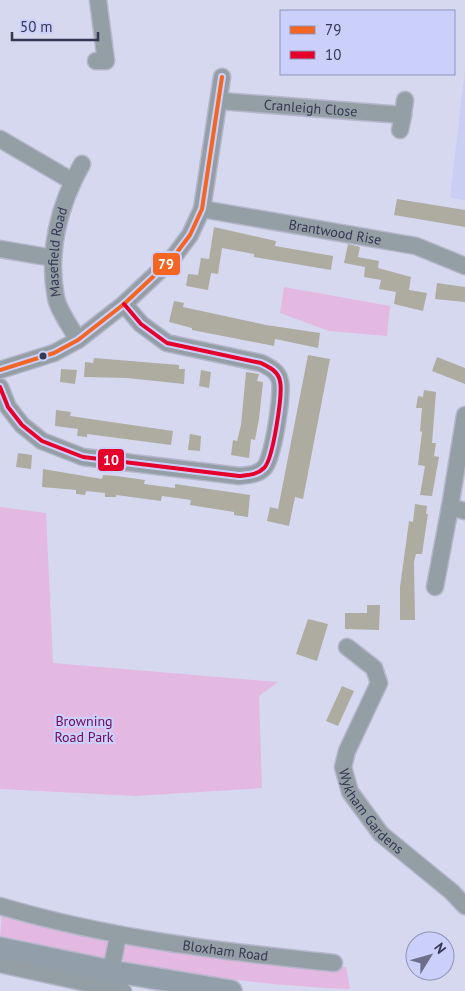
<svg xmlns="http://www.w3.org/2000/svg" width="465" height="991" viewBox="0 0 465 991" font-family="'PT Sans',sans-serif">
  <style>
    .built { fill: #cacef3 }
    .green { fill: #e3b8e1 }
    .building { fill: #aeaca0 }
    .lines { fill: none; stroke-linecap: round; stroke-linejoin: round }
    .minor-casing { stroke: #b5b6cb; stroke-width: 19 }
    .major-casing { stroke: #b5b6cb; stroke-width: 24 }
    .minor { stroke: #939ea5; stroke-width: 16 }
    .major { stroke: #929fab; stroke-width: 21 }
    .bus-1-casing { stroke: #cbd0fb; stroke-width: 8 }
    .bus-2-casing { stroke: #cbd0fb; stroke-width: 8 }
    .bus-1 { stroke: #f26522; stroke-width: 4 }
    .bus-2 { stroke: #e4002b; stroke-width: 4 }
    .bus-dot { fill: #343753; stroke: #cbd0fb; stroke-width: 2 }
    .labels { text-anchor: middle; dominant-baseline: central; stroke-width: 4.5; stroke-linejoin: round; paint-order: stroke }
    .street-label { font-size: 14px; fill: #343753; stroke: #cbd0fb }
    .park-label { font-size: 14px; fill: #71065b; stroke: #cbd0fb }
    .line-badge { stroke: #cbd0fb; stroke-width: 2 }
    .badge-label { font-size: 14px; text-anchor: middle; font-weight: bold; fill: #fff }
  </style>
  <rect width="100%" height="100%" fill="#d6d8f0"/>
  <!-- built -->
  <path class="built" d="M465 69V201L450 197Z"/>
  <!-- green -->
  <path class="green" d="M284 287 390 306 387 336 329 331 280 313Z
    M0 507 46 513 53 663 278 682 259 696 262 788 136 796 0 789Z
    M2 914 108 939 113 948 105 959 0 936Z
    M130 943 241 960 346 967 350 989C275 986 199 977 125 962L121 957 122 950Z"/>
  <!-- building -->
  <path class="building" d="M397 199 465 210V227L394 215Z
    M214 227 276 241 275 246 333 256 331 270 254 257V254L222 248 218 274 211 273 208 290 186 286 188 274 198 275 201 258 209 259Z
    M348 244 360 247 358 257 379 261 378 268 411 277 409 290 427 293 423 311 394 304 396 292 379 289 381 280 364 277 365 267 344 263Z
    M437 283 465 287V302L435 299Z
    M174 301 184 303 183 307 266 325 320 333 318 348 275 339 274 346 192 330V328L169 322Z
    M308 355 330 359 303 499 295 497 289 526 267 521 270 507 278 509Z
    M437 357 465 368V384L432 371Z
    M94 358 179 365V369H185L184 384 127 378 84 377 85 362 93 363Z
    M61 369 77 370 75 384 60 382Z
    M201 370 211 372 209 388 199 386Z
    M246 372 259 374 257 381 263 382 259 419 255 440 251 439 249 458 231 455 233 440 237 441 241 425Z
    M424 390 436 392 432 443H436L434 456 439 457 432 496 420 495 425 466 418 465 422 432 420 431 422 408H416L418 396 423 397Z
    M56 410 71 412 70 416 173 431 171 445 87 434V437L77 436 78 429 55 426Z
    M190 434 201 436 200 451 188 450Z
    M18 453 32 455 31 469 16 467Z
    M43 469 102 479 103 475 117 476 145 480 144 484 175 488V484L250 495 248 517 234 515V512L190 505 191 500 162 496 161 501 116 495V497H105V493L86 491 85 495 76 494V490L42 487Z
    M415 504 427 506 426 514H428L422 554H416L414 562 415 620H400V587L409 521 413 522Z
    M367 605H380L379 630 345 629V613H367Z
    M308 619 328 624 317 661 296 654Z
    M342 686 354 691 338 726 326 721Z"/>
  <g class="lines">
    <defs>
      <g id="minor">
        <path d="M96 61H106L98 0"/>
        <path id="s1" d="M220 101 403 115 400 130"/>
        <path d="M403 115 405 100"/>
        <path d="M0 139 72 181"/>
        <path id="s2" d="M202 209 416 246 465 266"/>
        <path d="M0 249 53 258"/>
        <path id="s3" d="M78 340C71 327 59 312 56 298 47 252 59 205 82 164"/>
        <path d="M0 370 54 353 78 340 124 304 172 259 190 235 202 209 222 77"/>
        <path d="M0 387 8 407 22 425 42 441 83 457 239 476C248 475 257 475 264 468 273 460 283 393 280 381 278 371 269 367 261 363L167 343 141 324 124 304"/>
        <path d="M465 415 450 507 465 511"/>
        <path d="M435 587 450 507"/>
        <path id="s4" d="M347 647 374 668 379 683 347 751 343 767 350 792 381 834 452 892 465 906"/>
        <path id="s5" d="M0 906C111 939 220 951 334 963"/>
        <path d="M0 964 123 991"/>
        <path d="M111 971 118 936"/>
      </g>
      <path id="major" d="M0 948 111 971 231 991"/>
    </defs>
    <!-- minor casing -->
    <use href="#minor" class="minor-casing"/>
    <!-- major casing -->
    <use href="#major" class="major-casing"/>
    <!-- minor -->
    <use href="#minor" class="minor"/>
    <!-- major -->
    <use href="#major" class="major"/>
    <defs>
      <path id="bus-1" d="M0 370 54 353 78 340 124 304 172 259 190 235 202 209 222 77"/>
      <path id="bus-2" d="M0 387 8 407 22 425 42 441 83 457 239 476C248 475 257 475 264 468 273 460 283 393 280 381 278 371 269 367 261 363L167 343 141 324 124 304"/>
    </defs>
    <!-- bus-1 casing -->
    <use href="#bus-1" class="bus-1-casing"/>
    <!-- bus-2 casing -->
    <use href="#bus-2" class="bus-2-casing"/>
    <!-- bus-1 -->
    <use href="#bus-1" class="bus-1"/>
    <!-- bus-2 -->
    <use href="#bus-2" class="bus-2"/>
  </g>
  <!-- markers -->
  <circle class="bus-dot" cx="43" cy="356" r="4.5"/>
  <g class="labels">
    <!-- street labels -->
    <g class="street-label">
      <text stroke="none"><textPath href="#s1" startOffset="91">Cranleigh Close</textPath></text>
      <text stroke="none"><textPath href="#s2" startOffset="135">Brantwood Rise</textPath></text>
      <text stroke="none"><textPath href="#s3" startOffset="94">Masefield Road</textPath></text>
      <text stroke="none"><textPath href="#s4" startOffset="195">Wykham Gardens</textPath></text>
      <text stroke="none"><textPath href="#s5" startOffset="230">Bloxham Road</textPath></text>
    </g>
    <!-- park labels -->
    <g class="park-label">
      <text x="84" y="721">Browning<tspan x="84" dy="16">Road Park</tspan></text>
    </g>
  </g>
  <g class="line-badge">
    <rect x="152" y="252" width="29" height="24" rx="5" fill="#f26522"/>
    <rect x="97" y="448" width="28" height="24" rx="5" fill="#e4002b"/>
  </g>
  <g class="badge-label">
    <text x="166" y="269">79</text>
    <text x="111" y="465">10</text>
  </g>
  <!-- legend -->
  <rect x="280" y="10" width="175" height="65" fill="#cbd0fb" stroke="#8f93b8"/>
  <rect x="290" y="26" width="25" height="8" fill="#f26522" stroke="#8f93b8"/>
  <text x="325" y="35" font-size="15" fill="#343753">79</text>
  <rect x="290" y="51" width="25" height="8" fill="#e4002b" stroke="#8f93b8"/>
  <text x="325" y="60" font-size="15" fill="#343753">10</text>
  <!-- north arrow -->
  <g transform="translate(430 956) rotate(53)"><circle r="24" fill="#cbd0fb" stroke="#8f93b8"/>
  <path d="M0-4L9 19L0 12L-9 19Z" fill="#6d6f8a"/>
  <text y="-8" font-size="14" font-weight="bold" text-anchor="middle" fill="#343753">N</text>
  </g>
  <!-- scale -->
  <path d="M12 32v8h86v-8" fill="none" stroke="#343753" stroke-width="2.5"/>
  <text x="20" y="32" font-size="15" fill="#343753" stroke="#cbd0fb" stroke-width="4" paint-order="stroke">50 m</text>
</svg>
